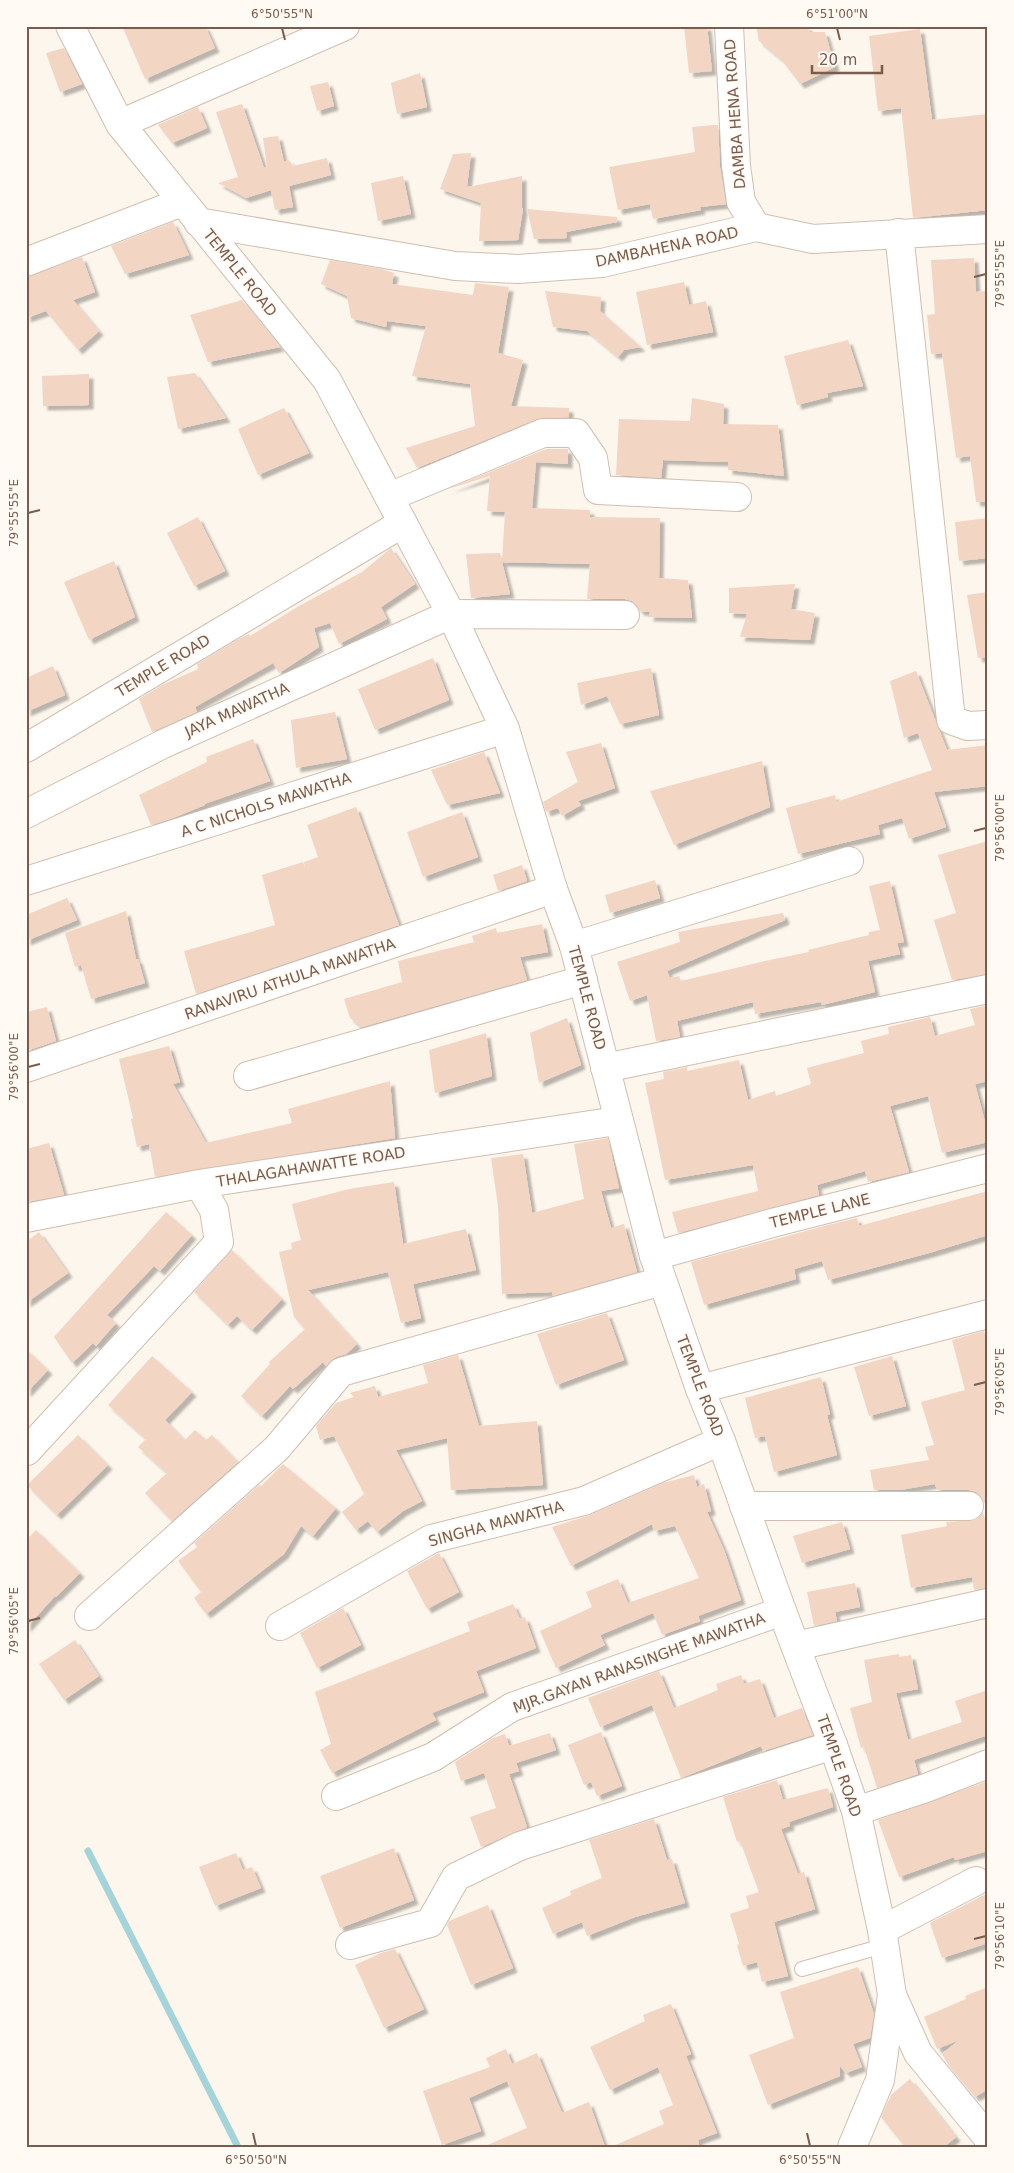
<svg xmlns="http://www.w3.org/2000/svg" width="1014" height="2173" viewBox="0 0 1014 2173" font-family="'DejaVu Sans',sans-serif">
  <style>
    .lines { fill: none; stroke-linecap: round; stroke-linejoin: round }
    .stream { stroke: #a5d3da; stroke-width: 7 }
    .building { fill: #f3d5c3; filter: url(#shadow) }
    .service-casing { stroke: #d1beb0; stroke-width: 16 }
    .minor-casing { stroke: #d1beb0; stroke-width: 30 }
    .tertiary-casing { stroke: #d1beb0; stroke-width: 30 }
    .service { stroke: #fff; stroke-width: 14 }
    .minor { stroke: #fff; stroke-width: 28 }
    .tertiary { stroke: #fff; stroke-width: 28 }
    .ticks { fill: none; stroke: #7a5c4d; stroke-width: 2 }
    .labels { text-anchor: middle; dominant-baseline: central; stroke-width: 4; stroke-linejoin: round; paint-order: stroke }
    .street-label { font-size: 15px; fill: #7a5c4d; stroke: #fffaf3 }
    .neatline { fill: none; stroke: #7a5c4d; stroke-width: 2 }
    .ticks-label { font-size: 12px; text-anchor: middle; fill: #7a5c4d }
  </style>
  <defs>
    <filter id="shadow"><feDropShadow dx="4.5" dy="4.5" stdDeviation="1" flood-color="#0004"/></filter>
  </defs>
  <rect width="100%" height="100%" fill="#fdf6ec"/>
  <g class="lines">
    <!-- stream -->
    <path class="stream" d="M88 1851 238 2147"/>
  </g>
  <!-- building -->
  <path class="building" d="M122 26H205L215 48 145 79Z
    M684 26H707L712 71 689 73Z
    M756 26H807L810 32H825L835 67 800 84 781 59 759 41Z
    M920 29 932 120 988 114V210L913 218 901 108 878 111 869 36Z
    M64 48 82 84 60 92 46 53Z
    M420 73 427 107 397 114 391 83Z
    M328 82 334 106 317 111 310 86Z
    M242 104 264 168 267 167 263 138 278 136 284 162 289 160 293 166 327 158 331 175 289 186 293 207 275 210 271 190 246 198 218 183 238 177 216 112Z
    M198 107 207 128 172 143 158 125Z
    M714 125H718L720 167 726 204 700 207 701 210 653 219 650 204 618 210 609 167 695 152 692 127Z
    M471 153 467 187 522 176V208H523L518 240 479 241 481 203 440 189 453 154Z
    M403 176 411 214 378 221 371 183Z
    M527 209 617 217V222L566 232 567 238 534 239Z
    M173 222 189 255 125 274 111 246Z
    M82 257 95 292 73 300 99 331 78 350 46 311 26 318V277Z
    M974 258 976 292 988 291V502H976L970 456 956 458 942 353 931 354 927 315 935 314 931 260Z
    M330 260 382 269 394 273 392 284 473 295 475 283 509 287 498 353 523 360 511 406 569 408V417L537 419 417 468 406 448 475 426 470 384 412 376 426 326 387 321 386 327 351 318 347 296 321 284Z
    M684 282 689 305 706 301 713 332 647 345 636 292Z
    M545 291 601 297 600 311 641 347 624 350 618 357 587 331 553 327Z
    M242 300 280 347 208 362 190 315Z
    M848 340 863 386 827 393 828 397 797 405 784 356Z
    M195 373 226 418 178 429 167 377Z
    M89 374V405L43 406 42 376Z
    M692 398 724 404 723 424 778 425 784 476 728 470V462L663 460 661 478 616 475 619 419 690 421Z
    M284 408 309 453 258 475 238 429Z
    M546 449H568V464L536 462 532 508 590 510V517L660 518 659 578 688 580 692 618 649 617 650 612 640 611 632 601 625 599H587L590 564 502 562 510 594 471 598 466 554 500 553 502 560 505 512 487 511 490 476 448 489Z
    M198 517 225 571 194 586 167 533Z
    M988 518V558L959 561 955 522Z
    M391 548 415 584 381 607 387 619 339 644 330 623 314 628 319 647 279 673 273 663 195 707 197 712 152 732 139 699 162 685 198 669 197 664 235 641 249 634 250 636 299 606 362 572Z
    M114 561 135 617 89 640 64 582Z
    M795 584 791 609 815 613 810 640 740 637 747 614 729 613V588Z
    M988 592V657L978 658 967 595Z
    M433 658 449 700 375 730 358 689Z
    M53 666 65 695 26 712V678Z
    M651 668 659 715 620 724 607 696 581 705 577 683Z
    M916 671 947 750 988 745V786L934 792 946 827 909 839 902 818 878 825 880 834 798 854 786 808 835 795 836 802 932 770 918 733 904 738 890 681Z
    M335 712 347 759 296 768 291 720Z
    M253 739 270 781 204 804 205 805 173 818 151 825 139 795 207 762 206 757Z
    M601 743 615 788 578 801 581 805 562 816 558 808 546 812 543 802 578 782 566 752Z
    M484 752 500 793 447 805 431 770Z
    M762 761 770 807 674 845 650 791Z
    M356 807 399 925 196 994 184 951 275 925 262 875 303 862 305 868 304 862 318 857 307 825Z
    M462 812 478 857 423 877 407 832Z
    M988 841V974L952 980 934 920 956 913 938 855Z
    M522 865 527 881 498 891 493 875Z
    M655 880 660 898 610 913 605 895Z
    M890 881 904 942 897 943 900 954 868 961 875 992 822 1005 821 1002 755 1014 753 1002 677 1021 680 1037 656 1041 647 995 630 1001 617 962 680 942 678 932 783 913 785 920 667 971 670 978 679 976 681 981 765 961 809 952 808 950 869 935V932L880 930 869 886Z
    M67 898 77 920 26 941V915Z
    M126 911 136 959H138L145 983 91 999 81 965 75 967 65 933Z
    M542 924 548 952 520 957 527 980 362 1027 350 1018 344 999 402 982 398 961 474 942 472 936 496 928 497 933Z
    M988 1005V1081L975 1084 988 1133V1142L942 1153 928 1096 890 1106 909 1172 868 1182 865 1171 817 1185 819 1195 678 1233 672 1212 758 1191 753 1165 665 1180 645 1083 664 1079 663 1072 687 1067V1071L739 1060 748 1100 775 1091 776 1096 811 1084 807 1068 864 1053 861 1041 889 1034 888 1027 930 1017 935 1036 975 1025 970 1009Z
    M47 1007 56 1041 26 1051V1012Z
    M567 1018 581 1065 539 1083 530 1033Z
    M486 1033 492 1076 435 1093 429 1050Z
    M169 1046 180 1082 173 1084 206 1143 292 1123 288 1109 390 1081 395 1138 155 1177 149 1144 137 1147 131 1119 133 1118 119 1059Z
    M608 1138 619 1188 601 1191 611 1228 624 1224 637 1272 553 1296 552 1292 502 1294 498 1206 491 1158 523 1154 532 1213 584 1199 574 1144Z
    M49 1143 64 1195 26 1202V1149Z
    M394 1182 403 1244 466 1229 476 1270 413 1284 421 1318 401 1323 388 1272 308 1290 357 1344 346 1354 336 1357 326 1366 323 1362 293 1389 290 1386 262 1416 241 1396 270 1364 269 1362 305 1329 294 1317 279 1252 292 1249 291 1243 301 1240 292 1204 349 1189Z
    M988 1191V1235L929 1253 828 1280 822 1261 794 1269 796 1279 704 1305 691 1262 828 1225 857 1218 859 1226Z
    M166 1212 192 1235 160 1271 154 1266 107 1315 116 1323 96 1346 93 1343 72 1363 54 1337Z
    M39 1232 68 1273 26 1303V1242Z
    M232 1250 282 1299 252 1330 237 1316 228 1325 194 1292Z
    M607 1313 624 1360 556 1385 537 1334Z
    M984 1331 988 1345V1503H984L982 1498 976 1492 969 1490H937L935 1484 900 1490H874L870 1470 929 1460 925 1447 934 1445 921 1402 965 1390 952 1340Z
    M26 1349 48 1370 26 1393Z
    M458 1355 479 1426 537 1421 543 1485 451 1490 447 1438 396 1450 422 1501 403 1511 377 1532 368 1521 356 1530 342 1512 364 1494 334 1436 320 1440 316 1426 336 1403 354 1397 350 1393 375 1386 378 1397 428 1383 423 1365Z
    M152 1356 192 1392 165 1420 185 1440 195 1430 206 1440 212 1435 238 1462 172 1521 145 1493 167 1473 138 1447 146 1439 108 1405Z
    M892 1356 906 1406 869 1416 854 1367Z
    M821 1377 830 1414 827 1415 837 1455 774 1472 765 1436 755 1438 745 1398Z
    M78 1435 108 1465 57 1515 27 1485Z
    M283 1464 336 1508 313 1536 301 1526 284 1554 206 1614 194 1598 201 1592 178 1561 197 1547 194 1543 259 1485 261 1486Z
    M694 1475 697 1487 704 1484 711 1511 707 1512 724 1550 741 1600 698 1616 700 1621 662 1635 653 1613 600 1635 605 1645 556 1668 540 1631 592 1607 586 1592 618 1579 628 1603 699 1578 675 1526 654 1531 652 1524 571 1566 552 1527 590 1515 663 1483Z
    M983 1512 988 1532V1588L974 1590 972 1577 911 1588 901 1535 947 1526 946 1522 976 1520Z
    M842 1522 850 1549 802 1563 793 1536Z
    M36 1530 80 1573 56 1597 55 1596 26 1628V1540Z
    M439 1553 459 1592 427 1609 407 1571Z
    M855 1583 860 1607 835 1612 837 1621 814 1626 807 1592Z
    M513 1604 520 1619 525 1617 536 1648 476 1671 484 1692 432 1713 436 1720 332 1773 320 1750 331 1744 315 1692 470 1631 467 1622Z
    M343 1608 361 1645 317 1668 300 1633Z
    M75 1640 99 1676 64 1700 39 1664Z
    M899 1654V1657L911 1655 918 1689 896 1693 908 1740 962 1722 955 1701 988 1690V1735L914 1760 918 1774 877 1788 864 1747 861 1748 850 1708 872 1702 864 1660Z
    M659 1671 674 1708 718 1690 716 1684 741 1675 744 1684 760 1679 774 1718 802 1708 813 1735 763 1751 761 1746 681 1778 652 1705 600 1727 588 1698Z
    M601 1732 622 1786 597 1796 591 1782 584 1785 568 1745Z
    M550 1733 556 1750 516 1763 519 1771 509 1774 527 1827 481 1847 470 1817 496 1808 484 1773 461 1781 455 1762 493 1738 505 1734 509 1746Z
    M777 1780 783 1800 828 1788 833 1807 789 1822 790 1826 781 1829 798 1874 804 1872 815 1909 774 1922 788 1976 762 1982 757 1962 743 1966 737 1945 739 1944 730 1914 749 1908 746 1896 759 1892 740 1841 737 1842 723 1797Z
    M988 1781V1851L955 1860 954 1857 899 1877 878 1820Z
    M654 1819 667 1860 672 1859 685 1903 635 1917 587 1936 582 1922 553 1934 542 1908 571 1895 570 1891 602 1878 589 1840Z
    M394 1848 414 1900 340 1928 320 1876Z
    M236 1853 243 1870 252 1867 261 1888 215 1906 199 1867Z
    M988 1893V1943L942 1958 930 1923Z
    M488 1905 513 1968 471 1985 447 1925 449 1921Z
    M395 1949 424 2009 384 2028 355 1965 381 1953Z
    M858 1967 874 2014 870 2038 853 2044 862 2067 846 2073 840 2066V2076L768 2105 749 2055 794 2038 780 1992Z
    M988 1987V2089L975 2097 949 2066 942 2054 959 2040 937 2049 924 2017 966 1999 965 1996Z
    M671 2004 691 2054 686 2056 717 2133 698 2140 699 2147H611L664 2124 659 2111 673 2105 658 2067 610 2090 590 2047 645 2021 643 2015Z
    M506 2049 512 2064 537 2053 562 2113 589 2102 605 2147H483L527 2128 507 2081 469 2098 481 2131 442 2145 423 2091 490 2067 486 2058Z
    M910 2079 956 2137 944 2147H905L881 2117 891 2095Z"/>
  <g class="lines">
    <defs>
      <path id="service" d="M802 1969 883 1946"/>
      <path id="minor" d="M729 26 736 166 741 202 756 227
        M120 124 345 26
        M899 233 951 720 968 726 988 725
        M26 262 182 202
        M389 497 543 433H576L593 458 598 490 737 497
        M26 748 403 523
        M26 814 163 744 451 614 625 615
        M26 881 505 729
        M574 946 849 861
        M26 1068 553 889
        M605 1068 988 989
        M248 1076 583 980
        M26 1218 199 1184
        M654 1256 776 1222 988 1168
        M700 1389 988 1314
        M27 1451 219 1242 214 1210 199 1184 617 1121
        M744 1506H969
        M89 1616 277 1448 341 1372 662 1281
        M280 1626 431 1539 584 1501 721 1441
        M796 1646 988 1603
        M336 1796 433 1757 512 1707 782 1611
        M856 1811 926 1788 988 1764
        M882 1930 976 1881
        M350 1945 430 1923 456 1877 520 1846 833 1745
        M852 2147 880 2080 892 1995"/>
      <path id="tertiary" d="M70 26 120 124 327 380 451 614 505 729 553 889 574 946 654 1256 700 1389 721 1441 782 1611 833 1745 856 1811 882 1930 892 1995 918 2053 988 2138
        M198 222 455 266 518 269 602 263 756 227 813 239 988 229"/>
    </defs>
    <!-- service casing -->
    <use href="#service" class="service-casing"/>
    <!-- minor casing -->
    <use href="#minor" class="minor-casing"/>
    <!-- tertiary casing -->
    <use href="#tertiary" class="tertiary-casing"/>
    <!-- service -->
    <use href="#service" class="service"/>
    <!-- minor -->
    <use href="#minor" class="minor"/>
    <!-- tertiary -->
    <use href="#tertiary" class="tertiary"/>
  </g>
  <!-- ticks -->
  <path class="ticks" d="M282 28 285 40M837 28 840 40M974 277 986 274M28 513 40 510M974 831 986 828M28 1067 40 1064M974 1385 986 1382M28 1621 40 1618M974 1939 986 1936M253 2133 256 2146M807 2133 810 2146"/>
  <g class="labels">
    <!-- street labels -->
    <g class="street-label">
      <text transform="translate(735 114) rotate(-94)">DAMBA HENA ROAD</text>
      <text transform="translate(667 247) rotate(-12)">DAMBAHENA ROAD</text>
      <text transform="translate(240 273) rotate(51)">TEMPLE ROAD</text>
      <text transform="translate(163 666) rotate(-31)">TEMPLE ROAD</text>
      <text transform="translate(237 710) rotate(-24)">JAYA MAWATHA</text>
      <text transform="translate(266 805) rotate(-18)">A C NICHOLS MAWATHA</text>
      <text transform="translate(290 979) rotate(-19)">RANAVIRU ATHULA MAWATHA</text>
      <text transform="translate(587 998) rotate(75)">TEMPLE ROAD</text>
      <text transform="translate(311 1167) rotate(-9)">THALAGAHAWATTE ROAD</text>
      <text transform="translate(820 1211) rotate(-14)">TEMPLE LANE</text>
      <text transform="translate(700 1386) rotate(69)">TEMPLE ROAD</text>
      <text transform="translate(496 1524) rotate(-15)">SINGHA MAWATHA</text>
      <text transform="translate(639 1663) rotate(-20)">MJR.GAYAN RANASINGHE MAWATHA</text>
      <text transform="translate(839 1766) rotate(71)">TEMPLE ROAD</text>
    </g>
  </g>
  <!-- border -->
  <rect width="1014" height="2173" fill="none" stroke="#fffaf3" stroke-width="55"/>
  <!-- scale -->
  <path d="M812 65v8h70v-8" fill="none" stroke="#7a5c4d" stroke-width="2.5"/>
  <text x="819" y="65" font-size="15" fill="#7a5c4d" stroke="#fffaf3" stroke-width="4" paint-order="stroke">20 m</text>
  <rect x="28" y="28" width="958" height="2118" class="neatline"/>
  <g class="ticks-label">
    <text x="282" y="18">6°50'55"N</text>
    <text x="837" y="18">6°51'00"N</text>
    <text transform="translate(1000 274) rotate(-90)" y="4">79°55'55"E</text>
    <text transform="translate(14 513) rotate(-90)" y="4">79°55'55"E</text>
    <text transform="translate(1000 828) rotate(-90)" y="4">79°56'00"E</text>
    <text transform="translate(14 1067) rotate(-90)" y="4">79°56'00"E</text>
    <text transform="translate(1000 1382) rotate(-90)" y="4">79°56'05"E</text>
    <text transform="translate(14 1621) rotate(-90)" y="4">79°56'05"E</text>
    <text transform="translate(1000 1936) rotate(-90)" y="4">79°56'10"E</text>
    <text x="256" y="2164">6°50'50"N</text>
    <text x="810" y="2164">6°50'55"N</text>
  </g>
</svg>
